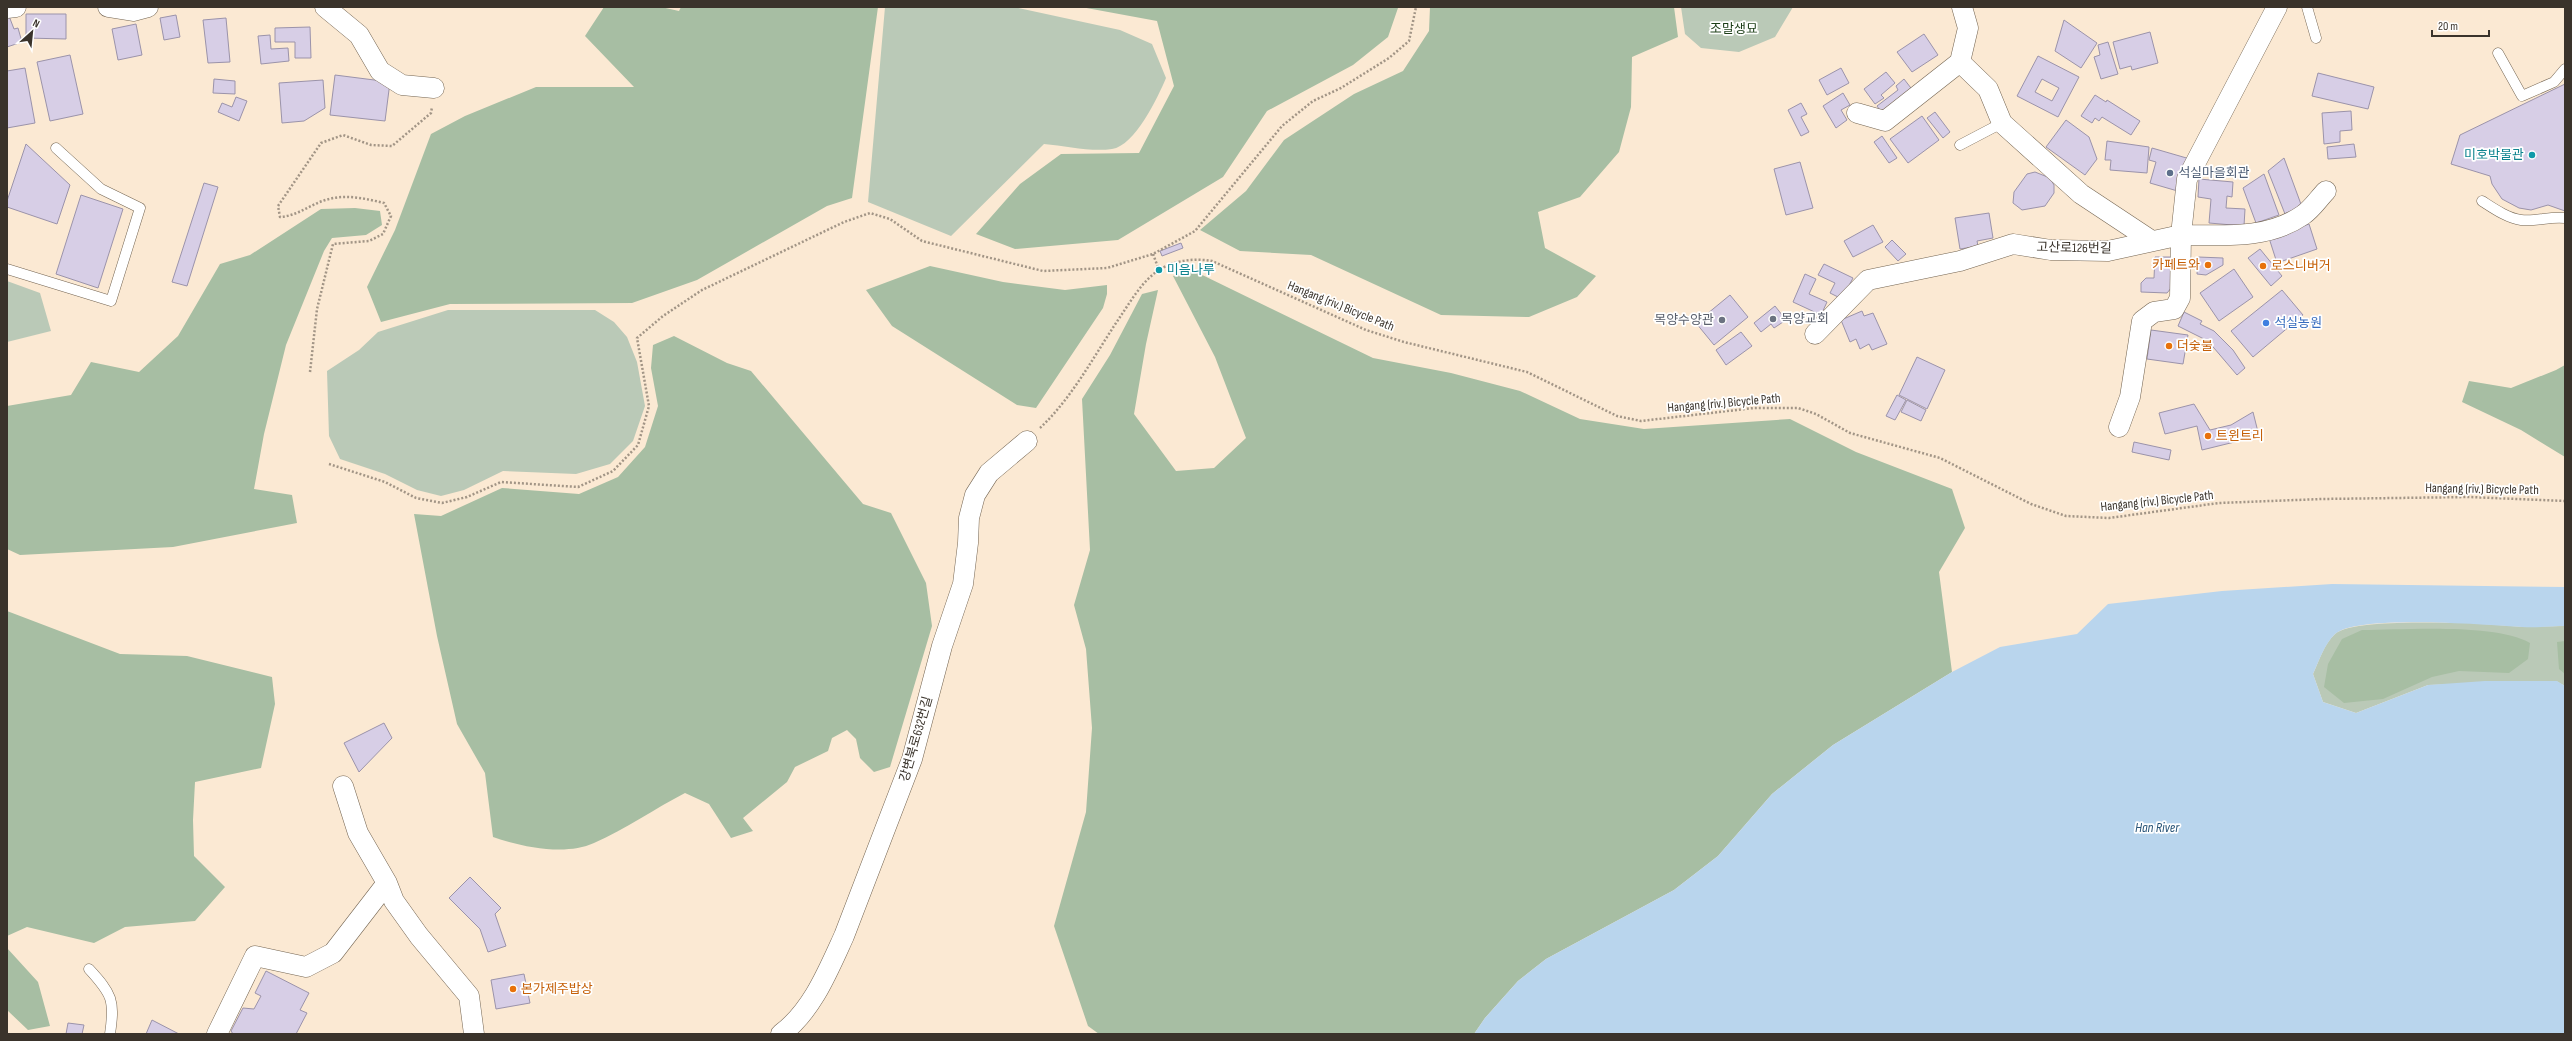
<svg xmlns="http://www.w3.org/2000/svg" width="2572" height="1041" viewBox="0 0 2572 1041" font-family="'Sofia Sans Condensed','Noto Sans KR',sans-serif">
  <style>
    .green { fill: #bac9b7 }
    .forest { fill: #a7bea3 }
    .water { fill: #b9d5ed }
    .building { fill: #d7cee6; stroke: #9b93aa; fill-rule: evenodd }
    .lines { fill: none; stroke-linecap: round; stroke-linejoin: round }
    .lane-casing { stroke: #746552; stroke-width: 11 }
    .street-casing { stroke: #746552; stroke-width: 21 }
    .path { stroke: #a29586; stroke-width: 2.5; stroke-dasharray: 2 2; stroke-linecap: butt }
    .lane { stroke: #fff; stroke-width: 10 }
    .street { stroke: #fff; stroke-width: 20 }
    .culture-dot { fill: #0f9aa8; stroke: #fff; stroke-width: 1.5 }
    .service-dot { fill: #5c6f8a; stroke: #fff; stroke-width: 1.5 }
    .food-dot { fill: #e8710a; stroke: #fff; stroke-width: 1.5 }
    .worship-dot { fill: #6b7280; stroke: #fff; stroke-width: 1.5 }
    .shop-dot { fill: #3f7fe0; stroke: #fff; stroke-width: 1.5 }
    .labels { text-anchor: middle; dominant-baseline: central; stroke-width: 3.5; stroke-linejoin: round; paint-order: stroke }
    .park-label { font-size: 13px; fill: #1b3d16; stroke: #fff }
    .culture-label { font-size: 13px; fill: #0d838f; stroke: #fff; text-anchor: end }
    .service-label { font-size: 13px; fill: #4e5e75; stroke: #fff; text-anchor: start }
    .street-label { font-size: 13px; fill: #3a332b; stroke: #fff }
    .food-label { font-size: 13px; fill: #c56008; stroke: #fff; text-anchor: start }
    .worship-label { font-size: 13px; fill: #5b616d; stroke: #fff; text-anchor: start }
    .shop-label { font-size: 13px; fill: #366cbe; stroke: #fff; text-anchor: start }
    .water-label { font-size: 14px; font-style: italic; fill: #285477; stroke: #fff }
  </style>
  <rect width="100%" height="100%" fill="#fbe9d3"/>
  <!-- green -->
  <path class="green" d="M885 7H1014L1120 30 1152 44 1166 78C1158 97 1135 146 1112 149 1091 152 1066 146 1044 144L951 236 868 202Z
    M1681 7H1793L1775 37 1739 52 1701 48 1685 34Z
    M7 281 40 293 51 331 7 342Z
    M448 310H595L614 322 627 337 637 362 645 406 633 441 610 464 576 474 503 471 464 490 441 496 417 490 385 474 340 459 329 436 327 371 359 350 378 332Z
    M2471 623 2524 627 2565 626V686L2556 681 2428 685 2356 713 2323 702 2313 674C2319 661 2324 644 2335 634 2352 619 2444 623 2471 623Z"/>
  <!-- forest -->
  <path class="forest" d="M604 7H661L679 11 681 7H878L852 198 827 206 697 280 632 303 450 304 381 322 367 287 395 230 431 134 465 116 536 87H634L585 36Z
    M1081 7H1398V8L1388 37 1353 65 1267 111 1223 177 1118 240 1015 249 976 234 1020 184 1061 154 1139 153 1174 86 1157 21Z
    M1430 7H1674L1678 37 1632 57 1631 107 1619 152 1580 197 1538 212 1545 248 1596 276 1577 297 1529 317 1441 315 1311 255 1240 251 1200 230 1246 191 1284 140 1354 94 1403 71 1429 31Z
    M355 208 380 211 382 225 366 235 332 238 324 251 286 345 264 434 254 489 292 495 297 523 173 547 20 555 7 549V406L71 395 91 362 139 372 178 336 220 264 250 255 321 209Z
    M930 266 1003 282 1065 290 1107 285V294L1103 308 1036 408 1017 405 892 326 866 290Z
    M1190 269 1373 358 1451 373 1520 391 1580 419 1644 429 1790 419 1856 452 1952 489 1965 528 1939 572 1952 672 1833 745 1772 794 1718 856 1674 890 1546 959 1518 981 1485 1018 1474 1034H1099L1088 1026 1054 926 1086 812 1092 728 1086 649 1074 605 1090 550 1082 399 1110 355 1142 294 1158 290 1146 344 1134 414 1176 471 1214 468 1246 438 1215 357 1173 276Z
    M674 336 727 363 751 371 863 504 891 513 926 583 932 626 890 767 874 772 860 758 856 739 847 730 832 738 828 751 795 767 787 782 743 818 753 831 731 838 709 804 685 793C654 809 626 829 594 843 566 856 522 847 493 837L485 773 457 724 437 636 414 514 441 516 502 488 579 494 618 477 645 447 658 406 651 368 653 345Z
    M2565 365V457L2521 430 2462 402 2469 381 2511 388 2556 370Z
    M7 611 120 654 187 656 272 677 275 704 261 768 195 782 193 820 194 856 225 887 195 921 125 927 94 943 27 927 7 936Z
    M2362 630C2405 630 2495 623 2530 643L2528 659 2509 673 2459 671 2432 677 2383 699 2344 703 2324 687 2328 664 2342 639Z
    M2565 641V674L2559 669 2557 642Z
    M7 948 38 982 50 1026 28 1030 7 1010Z"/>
  <!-- water -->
  <path class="water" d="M2332 584 2565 587V626C2551 626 2536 628 2522 627 2489 625 2357 614 2335 634 2324 645 2319 661 2313 674L2323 702 2356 713 2428 685 2485 681H2557L2565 686V1034H1474L1485 1018 1518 981 1546 959 1674 890 1718 856 1772 794 1833 745 1952 672 2000 647 2077 634 2108 604 2222 591Z"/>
  <!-- building -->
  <path class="building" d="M26 14H66V39L26 38Z
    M176 15 180 37 164 40 160 18Z
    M7 16H9L14 29 18 28 22 42 7 47Z
    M226 18 230 62 208 63 203 20Z
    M2064 20 2097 43 2081 68 2055 51Z
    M136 24 142 55 118 60 112 29Z
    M310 27 311 58H295V42H275V28Z
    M2150 32 2158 63 2132 70 2131 66 2120 69 2113 42Z
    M1924 34 1938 55 1912 72 1897 52Z
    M270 35 271 49 288 48 289 61 261 64 258 36Z
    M2108 42 2118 74 2101 79 2094 57 2100 55 2098 45Z
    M70 55 83 114 50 121 37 62Z
    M2038 56 2079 77 2058 117 2017 96ZM2042 79 2059 88 2052 101 2035 92Z
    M25 68 35 123 7 128V71Z
    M1841 68 1849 83 1827 95 1819 80Z
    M1886 72 1895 83 1881 95 1884 98 1875 104 1864 89Z
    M2318 73 2374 87 2368 109 2312 96Z
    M335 75 390 82 385 121 330 115Z
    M214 79 235 81V94L213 93Z
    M1904 79 1914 92 1883 115 1877 106 1898 90 1896 86Z
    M323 80 325 108 304 121 282 123 279 83Z
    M2565 84V211L2548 205 2531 210 2519 208 2502 199 2492 184 2490 176 2451 164 2460 135Z
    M1843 93 1850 105 1841 110 1847 120 1836 128 1823 106Z
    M2095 95 2106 102 2107 100 2140 121 2131 135 2102 117 2099 121 2095 118 2092 123 2081 116Z
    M236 97 247 101 239 121 218 112 222 103 232 107Z
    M1801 103 1807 114 1801 117 1809 132 1801 136 1788 110Z
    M2351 111 2352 130 2340 131V142L2324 144 2322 113Z
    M1935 112 1950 132 1943 138 1927 118Z
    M1922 116 1939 140 1908 163 1890 139Z
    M2066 120 2089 137 2097 159 2085 175 2046 147Z
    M1882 136 1897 158 1889 163 1874 142Z
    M2107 141 2149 147 2147 173 2110 170 2111 160H2105Z
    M26 144 70 185 57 224 7 207V201Z
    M2354 144 2356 157 2328 159 2327 147Z
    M2152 148 2190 159 2181 192 2150 183 2156 162 2149 160Z
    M2284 158 2302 207 2285 214 2268 171Z
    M1800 162 1813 208 1786 215 1774 169Z
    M2035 172 2050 178 2054 185V193L2045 206 2022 210 2013 203 2014 192 2027 174Z
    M2264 174 2279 215 2256 223 2243 188Z
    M2199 179 2233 182 2232 197 2227 196 2226 208 2245 209 2244 226 2209 223 2211 199 2198 197Z
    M204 183 218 187 187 286 172 282Z
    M81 195 123 209 98 288 56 274Z
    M1989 213 1993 238 1977 241 1978 246 1960 249 1955 218Z
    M2309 224 2317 249 2277 263 2269 238Z
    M1873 225 1883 242 1853 257 1844 241Z
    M1892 240 1906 254 1898 261 1885 247Z
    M1181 243 1183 248 1162 256 1160 251Z
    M2260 249 2282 276 2271 286 2248 258Z
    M2155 257H2173L2172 287 2167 293 2141 292V283L2146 278H2154Z
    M2198 257 2223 258V265L2206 275 2197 274Z
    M1824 264 1853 278 1842 299 1830 293 1835 283 1818 275Z
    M2234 269 2253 297 2219 321 2200 293Z
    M1805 274 1816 279 1809 294 1827 302 1821 315 1793 302Z
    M2282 290 2303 315 2253 357 2231 331Z
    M1730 295 1748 317 1714 345 1696 323Z
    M1775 306 1786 320 1774 328 1771 324 1761 332 1754 323Z
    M1862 311 1864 316 1873 313 1887 344 1872 350 1869 344 1860 349 1856 339 1850 342 1841 320Z
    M2184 312 2202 321 2200 324 2214 331 2233 350 2245 368 2237 375 2208 341 2178 326Z
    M2151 330 2188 335 2183 364 2147 359Z
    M1741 332 1752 346 1726 365 1716 350Z
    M1917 357 1945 370 1927 409 1899 395Z
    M1897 395 1906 400 1895 420 1886 416Z
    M1907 400 1926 410 1921 421 1901 412Z
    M2194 404 2210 430 2231 425 2253 412 2259 436 2202 450 2197 426 2165 434 2159 413Z
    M2134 442 2171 450 2169 460 2132 452Z
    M384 723 392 738 359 772 344 743Z
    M470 877 501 908 495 914 506 946 488 952 480 929 449 898Z
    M266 971 309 993 300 1010 307 1013 296 1034H233L231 1031 243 1008 254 1009 261 996 255 993Z
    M524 974 530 1003 496 1009 491 980Z
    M152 1020 179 1034H146Z
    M68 1023 84 1025 82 1034H66Z"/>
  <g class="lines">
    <defs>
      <path id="lane" d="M2307 7 2316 38
        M2498 53 2522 96 2554 82 2565 69
        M1960 145 2002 123
        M2482 201C2493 208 2507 218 2521 220 2536 222 2550 216 2565 218
        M7 269 111 301 140 208 101 189 56 148
        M89 969C112 994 115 1000 110 1034"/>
      <path id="street" d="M108 7 133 11 148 7
        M325 7 359 35 380 71 402 85 434 88
        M1962 7 1968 28 1960 62 1988 89 2002 123 2081 194 2152 241
        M7 8 16 7
        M1857 113 1885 121 1960 62
        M1815 334 1868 280 1960 261 2013 244 2051 250 2108 251 2181 235 2187 179 2277 7
        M2119 427 2130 397 2142 321 2154 312 2174 309 2180 298 2181 235C2222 235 2267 240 2303 215 2312 209 2319 198 2326 191
        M343 786 358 833 387 883 394 901 419 936 469 996 474 1034
        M217 1034 255 956 306 967 333 953 387 883
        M781 1034C812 1011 828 971 844 936L912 759 942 646 963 584 968 543 969 518 975 495 989 473 1027 441"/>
    </defs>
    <!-- lane casing -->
    <use href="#lane" class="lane-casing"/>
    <!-- street casing -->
    <use href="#street" class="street-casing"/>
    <!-- path -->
    <path class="path" d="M1153 254 1159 270
      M310 372 317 309 333 244 369 241 383 234 391 216 384 203C367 199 347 194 329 199 312 203 298 216 280 217L278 206 321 143 343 135 371 145 392 146 431 113 432 107
      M1040 428C1073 397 1095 354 1120 317 1131 301 1142 281 1159 270 1174 260 1195 258 1212 261L1366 330 1404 342 1527 372 1617 416 1641 421 1754 408H1798L1816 414 1850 433 1940 458 2031 504 2066 516 2109 518 2219 503 2322 499 2469 497 2565 501
      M329 464 385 482 416 498 442 503 467 497 501 482 578 487 613 471 638 445 649 406 637 338 663 316 702 290 844 222 870 213 890 219 922 241 1043 271 1107 268 1153 254 1195 231 1282 126 1313 101 1341 88 1389 58 1409 41 1416 7"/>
    <!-- lane -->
    <use href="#lane" class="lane"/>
    <!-- street -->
    <use href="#street" class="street"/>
  </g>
  <!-- markers -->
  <g class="culture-dot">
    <circle cx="2532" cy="155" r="4"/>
    <circle cx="1159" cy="270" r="4"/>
  </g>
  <circle class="service-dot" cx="2170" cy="173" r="4"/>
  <g class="food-dot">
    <circle cx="2208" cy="265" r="4"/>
    <circle cx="2263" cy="266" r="4"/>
    <circle cx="2169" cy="346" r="4"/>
    <circle cx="2208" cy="436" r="4"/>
    <circle cx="513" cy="989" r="4"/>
  </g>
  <g class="worship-dot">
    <circle cx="1773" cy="319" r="4"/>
    <circle cx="1722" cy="320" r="4"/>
  </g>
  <circle class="shop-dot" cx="2266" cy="323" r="4"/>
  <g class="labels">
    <!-- park labels -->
    <g class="park-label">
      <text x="1734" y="29">조말생묘</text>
    </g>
    <!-- culture labels -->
    <g class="culture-label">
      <text x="2524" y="155">미호박물관</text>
      <text x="1167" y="270" text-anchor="start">미음나루</text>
    </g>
    <!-- service labels -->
    <g class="service-label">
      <text x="2178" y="173">석실마을회관</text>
    </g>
    <!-- street labels -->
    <g class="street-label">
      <text transform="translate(2074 248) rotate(1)">고산로126번길</text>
      <text transform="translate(1341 306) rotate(22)">Hangang (riv.) Bicycle Path</text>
      <text transform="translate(1724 403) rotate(-5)">Hangang (riv.) Bicycle Path</text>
      <text transform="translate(2482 489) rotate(1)">Hangang (riv.) Bicycle Path</text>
      <text transform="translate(2157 501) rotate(-6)">Hangang (riv.) Bicycle Path</text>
      <text transform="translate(916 739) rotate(-74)">강변북로632번길</text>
    </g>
    <!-- food labels -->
    <g class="food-label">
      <text x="2200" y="265" text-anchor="end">카페트와</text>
      <text x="2271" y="266">로스니버거</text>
      <text x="2177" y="346">더숯불</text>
      <text x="2216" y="436">트윈트리</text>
      <text x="521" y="989">본가제주밥상</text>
    </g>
    <!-- worship labels -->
    <g class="worship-label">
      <text x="1781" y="319">목양교회</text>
      <text x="1714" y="320" text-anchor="end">목양수양관</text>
    </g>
    <!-- shop labels -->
    <g class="shop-label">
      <text x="2274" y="323">석실농원</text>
    </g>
    <!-- water labels -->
    <g class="water-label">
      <text x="2157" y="827">Han River</text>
    </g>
  </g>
  <!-- border -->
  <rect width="2572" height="1041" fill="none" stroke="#3a332b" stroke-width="16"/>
  <!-- north arrow -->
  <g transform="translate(32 32) rotate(27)" stroke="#ffffff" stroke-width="3" paint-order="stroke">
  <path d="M0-3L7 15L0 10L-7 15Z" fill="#3a332b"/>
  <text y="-6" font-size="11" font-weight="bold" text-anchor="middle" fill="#3a332b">N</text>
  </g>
  <!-- scale -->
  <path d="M2432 30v6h57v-6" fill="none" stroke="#3a332b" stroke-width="2"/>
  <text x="2438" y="30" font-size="12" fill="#3a332b" stroke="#ffffff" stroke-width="3" paint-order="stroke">20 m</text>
</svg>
